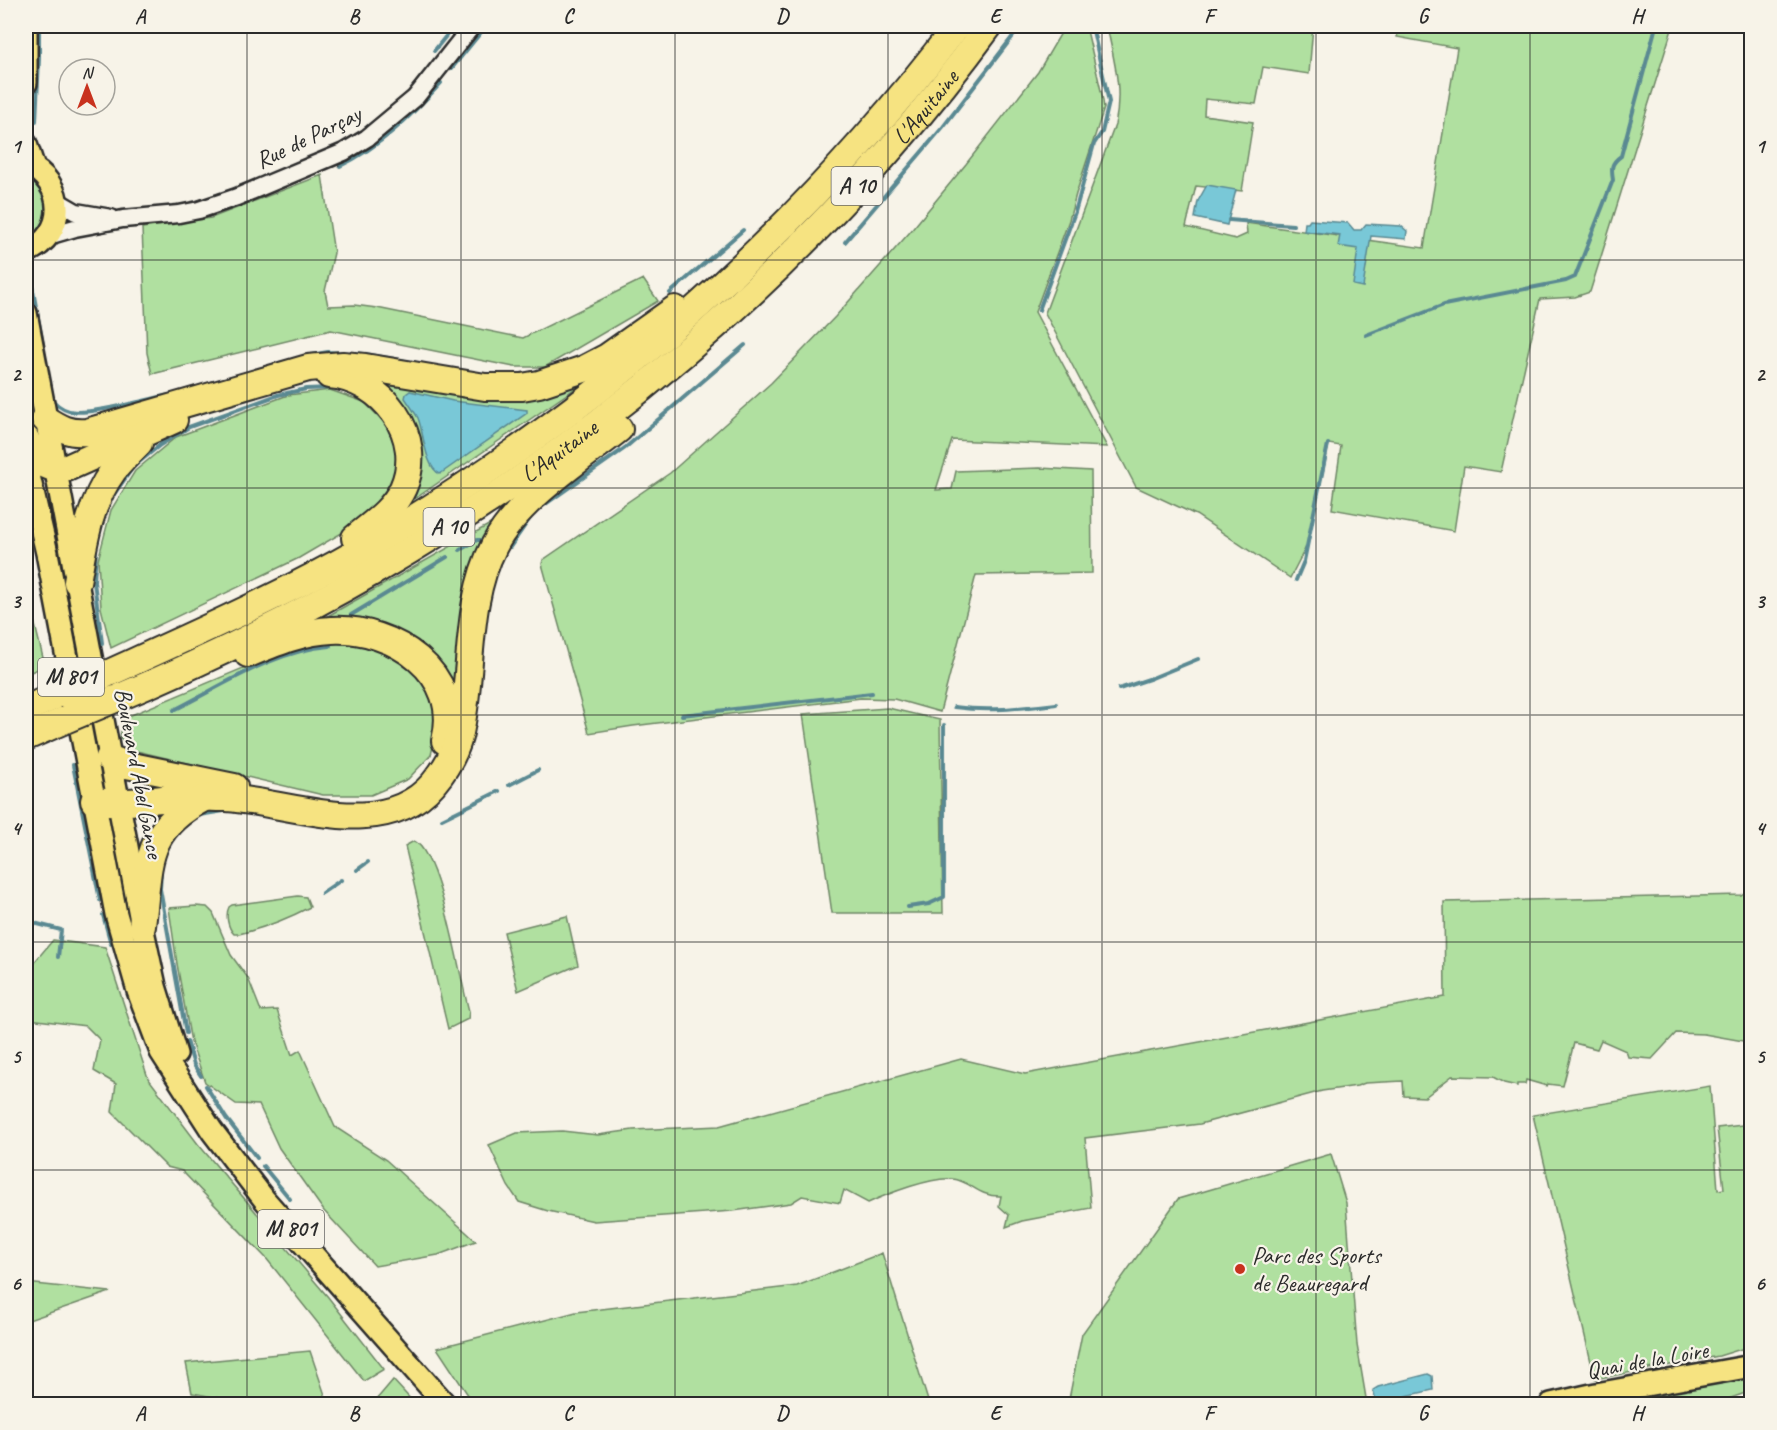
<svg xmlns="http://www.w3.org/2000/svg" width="1777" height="1430" viewBox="0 0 1777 1430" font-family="Caveat,sans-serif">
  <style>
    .green { fill: #b0e0a0; stroke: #6e8666; stroke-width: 1.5 }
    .water { fill: #79c8d7; stroke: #5a8992; stroke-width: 1.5 }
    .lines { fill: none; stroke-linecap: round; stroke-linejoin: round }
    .stream { stroke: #5a8992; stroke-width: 4 }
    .tertiary-casing { stroke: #2b2b2b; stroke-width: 21 }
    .primary-casing { stroke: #2b2b2b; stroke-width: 26 }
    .motorway-casing { stroke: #2b2b2b; stroke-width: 30 }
    .tertiary { stroke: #f7f3e8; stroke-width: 16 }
    .primary { stroke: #f6e381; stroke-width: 21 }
    .motorway { stroke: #f6e381; stroke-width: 26 }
    .motorway-bridge-casing { stroke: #2b2b2b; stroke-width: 30; stroke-linecap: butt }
    .motorway-bridge { stroke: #f6e381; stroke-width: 26 }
    .grid { fill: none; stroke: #2b2b2b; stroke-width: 1.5; stroke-opacity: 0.55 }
    .poi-dot { fill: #c8321e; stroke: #f7f3e8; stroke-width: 2 }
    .labels { text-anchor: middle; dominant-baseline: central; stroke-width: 4.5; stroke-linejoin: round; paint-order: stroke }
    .shield { fill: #f7f3e8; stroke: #686764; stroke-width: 1.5 }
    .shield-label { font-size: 22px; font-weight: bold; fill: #2b2b2b }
    .street-label { font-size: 24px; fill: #2b2b2b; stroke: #f7f3e8 }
    .poi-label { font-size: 24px; fill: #2b2b2b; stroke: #f7f3e8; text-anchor: start }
    .neatline { fill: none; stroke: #2b2b2b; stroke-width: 2 }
    .grid-label { font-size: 20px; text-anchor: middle; font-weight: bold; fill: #2b2b2b }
  </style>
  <rect width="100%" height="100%" fill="#f7f3e8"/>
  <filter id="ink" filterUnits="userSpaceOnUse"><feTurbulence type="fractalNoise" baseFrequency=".0167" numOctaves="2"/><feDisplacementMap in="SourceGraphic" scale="12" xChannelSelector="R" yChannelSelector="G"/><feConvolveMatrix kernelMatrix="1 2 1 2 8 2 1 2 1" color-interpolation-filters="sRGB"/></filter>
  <g filter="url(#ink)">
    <!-- green -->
    <path class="green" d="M1059 26H1086L1102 95 1104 108 1076 194 1069 220 1035 312 1107 447 952 440 936 490 952 489 956 471 1040 468 1091 471 1092 573 976 575 940 712 894 699 861 698 633 726 589 733 542 564 543 560 670 473 771 383 835 317 910 232 966 164 1038 72 1061 33Z
      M1107 26H1313L1309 74 1263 67 1256 104 1205 99 1204 115 1253 122 1242 191 1196 186 1186 227 1236 239 1247 234 1246 223 1424 248 1457 48 1397 37 1399 26H1673L1590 292 1575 297 1540 299 1501 472 1464 466 1454 531 1332 509 1341 446 1329 444 1308 543 1290 578 1196 515 1136 487 1045 313 1115 125C1123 88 1114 62 1107 26Z
      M322 175 334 253 325 291 328 306 354 305 377 308 523 338 643 279 658 301 545 367H514L331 330 152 374 147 353 142 228 211 218Z
      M26 176C50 190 55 227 26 240Z
      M593 376 403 507 413 483 375 383Z
      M330 390 364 402 386 424 397 450 395 480 383 504 359 523 299 558 111 648 101 608 98 560 111 510 135 471 176 437 288 395Z
      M499 519 455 705 428 653 416 640 395 629 352 618 319 621Z
      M26 588 45 666 26 674V587Z
      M329 642 369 644 402 660 429 688 439 721 431 755 408 779 371 795H323L128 749 120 737 124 718 279 653Z
      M888 708 940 720 943 913H832L803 714Z
      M414 841C440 852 460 980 469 1011L468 1019 448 1029 405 846Z
      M1751 885V1035L1743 1041 1704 1034 1676 1033 1652 1059 1628 1057 1626 1051 1601 1040 1597 1049 1574 1043 1563 1086 1548 1084 1547 1086 1526 1080 1525 1084H1517V1086L1504 1083 1493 1077 1452 1076 1425 1097 1404 1096 1403 1081 1365 1083 1357 1086 1322 1091 1200 1124 1085 1138 1091 1208 1022 1221 1006 1227 1009 1215 999 1206 1001 1196C978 1197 971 1181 953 1179 933 1176 887 1194 868 1203L844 1190 840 1203 802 1196 791 1203 733 1211 594 1221 548 1211 519 1202 508 1186 489 1145 517 1133 562 1131 598 1135 633 1130 719 1126 961 1059 1025 1074 1445 997 1444 902 1741 895 1750 889Z
      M298 896 306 897 310 907C287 919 264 928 239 934H234C228 928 225 915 229 907L232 905Z
      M196 906 207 907 213 913 231 955 248 978 261 1011 277 1010 292 1055 300 1050 335 1127 386 1160 476 1241 438 1255 375 1266 324 1211 279 1148 259 1105 236 1104 205 1082 191 1042 177 964 169 908Z
      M567 916 578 965 518 991 504 932Z
      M53 940 105 947 148 1078 198 1144 328 1297 384 1369 364 1381 266 1258 182 1171 167 1167 112 1112 116 1084 94 1071 100 1040 86 1026 29 1019 26 1011V972Z
      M1710 1086 1718 1190 1724 1189 1717 1128 1751 1124V1346L1719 1356 1595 1379 1533 1115Z
      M1331 1154 1346 1203 1357 1345 1367 1404H1068L1082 1334 1178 1199Z
      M882 1253 929 1404H474L437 1348 576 1312 797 1286Z
      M26 1283 110 1292 26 1321Z
      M310 1351 328 1404H252L192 1393 186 1363Z
      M1751 1371V1391L1714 1404H1583Z
      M393 1380 415 1404H376V1400Z"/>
    <!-- water -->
    <path class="water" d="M1207 185 1236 190 1227 225 1195 218 1198 201Z
      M1310 220 1348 223 1354 230H1361L1366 224 1401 226 1407 231 1406 239 1371 236 1363 287 1353 285 1358 249 1338 246 1340 235 1304 231 1305 223H1308Z
      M410 391 453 401 527 410V413L440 474C425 468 424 433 418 418 414 411 409 404 405 398L406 394Z
      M1428 1374 1432 1376 1433 1390 1406 1396 1386 1404H1379L1376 1402 1373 1390 1378 1387Z"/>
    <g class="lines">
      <!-- stream -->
      <path class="stream" d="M434 51 454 26
        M452 68 486 26
        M36 121 39 59V26
        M340 166C380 147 411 116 441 83
        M1229 220 1293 225
        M845 242 943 127 1017 31
        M32 285 43 345
        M670 293 743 230
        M1039 310 1075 212 1094 144 1102 132 1109 102 1092 26
        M1366 335 1444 305 1566 281 1575 277 1613 180C1611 168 1611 163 1621 156L1656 26
        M350 353 365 354 423 364
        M311 355 328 352 343 353
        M52 397C54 404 62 409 69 411 88 416 152 398 174 394
        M112 497 133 467 160 445 189 427 278 395 306 389 330 388
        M544 505 625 448 745 345
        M510 547 530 518
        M96 549 94 582 102 643
        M460 550 477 540H481
        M26 560 30 586
        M1296 580 1304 561 1328 444
        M351 615 447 557
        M1119 689 1152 678 1198 659
        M954 707C989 712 1021 708 1056 704
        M174 710C222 686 275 650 330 646
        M682 715 872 693
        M73 765 100 900
        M509 785 538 770
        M199 815 224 811
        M442 819 499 791
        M397 821C416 815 430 806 443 791
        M362 828 384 825
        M357 870 368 862
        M161 871 160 889 186 1033
        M322 893 341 880
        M908 907 929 904 944 897V725
        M103 915 111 944
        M26 921 61 930 58 957
        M187 1041 194 1065 201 1076
        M206 1086 226 1118 257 1158
        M263 1166 290 1199"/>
      <defs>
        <path id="tertiary" d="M57 201 76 212 111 218
          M48 236 75 228 123 219 179 214 199 210 237 197 344 152 367 138 415 98 472 26"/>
        <path id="primary" d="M26 83V26
          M26 144 34 168
          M26 164C67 182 68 235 26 252
          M26 313 142 926 155 986 176 1054
          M26 463 47 553 116 914 138 991 161 1052 212 1131 264 1199 445 1404
          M1551 1404 1596 1394 1752 1366"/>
        <g id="motorway">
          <path d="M329 375C383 379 426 437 403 488 393 510 373 523 355 538"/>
          <path d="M45 419C59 428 69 434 87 432L308 368 343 365 365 367 485 387H522L539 384 584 369 607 357 675 309"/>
          <path d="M26 439C35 459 42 470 67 468L174 420"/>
          <path d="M77 582C84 543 89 504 113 471 121 461 130 452 139 443"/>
          <path d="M248 654C275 643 303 631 332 630 393 627 463 673 445 741"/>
          <path d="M109 673C195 634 281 596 363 549 596 413 794 240 957 26"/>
          <path id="s1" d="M115 699C463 554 765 330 989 26"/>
          <path d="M26 709 60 694"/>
          <path d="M26 737 65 720"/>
          <path d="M109 758 127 765 234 787"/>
          <path d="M94 801C125 805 154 799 185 797 198 797 212 798 226 798 290 802 382 843 433 784 445 770 454 755 459 737 474 675 464 604 494 546 517 500 579 461 619 429"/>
          <path d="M142 926C150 864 142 831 204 798"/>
        </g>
      </defs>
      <!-- tertiary casing -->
      <use href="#tertiary" class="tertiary-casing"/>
      <!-- primary casing -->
      <use href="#primary" class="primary-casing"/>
      <!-- motorway casing -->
      <use href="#motorway" class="motorway-casing"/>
      <!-- tertiary -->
      <use href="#tertiary" class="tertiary"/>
      <!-- primary -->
      <use href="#primary" class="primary"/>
      <!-- motorway -->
      <use href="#motorway" class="motorway"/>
      <defs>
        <path id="motorway-bridge" d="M60 694 109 673
          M65 720 115 699"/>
      </defs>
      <!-- motorway-bridge casing -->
      <use href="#motorway-bridge" class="motorway-bridge-casing"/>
      <!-- motorway-bridge -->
      <use href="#motorway-bridge" class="motorway-bridge"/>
    </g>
  </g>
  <!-- grid -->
  <path class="grid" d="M247 26V1404M461 26V1404M675 26V1404M888 26V1404M1102 26V1404M1316 26V1404M1530 26V1404M26 260H1752M26 488H1752M26 715H1752M26 942H1752M26 1170H1752"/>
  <!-- markers -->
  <circle class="poi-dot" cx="1240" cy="1269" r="6"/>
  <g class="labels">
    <!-- shield labels -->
    <g class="shield">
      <rect x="831.5" y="167" width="51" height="38" rx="4.5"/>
      <rect x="423.5" y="508" width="51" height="38" rx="4.5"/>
      <rect x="38" y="658" width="66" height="38" rx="4.5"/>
      <rect x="258" y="1210" width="66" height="38" rx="4.5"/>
    </g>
    <g class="shield-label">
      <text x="857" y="186">A 10</text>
      <text x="449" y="527">A 10</text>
      <text x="71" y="677">M 801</text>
      <text x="291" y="1229">M 801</text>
    </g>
    <!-- street labels -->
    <g class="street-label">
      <text stroke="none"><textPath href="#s1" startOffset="1014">L'Aquitaine</textPath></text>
      <text transform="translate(308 137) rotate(-26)">Rue de Parçay</text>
      <text stroke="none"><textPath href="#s1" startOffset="510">L'Aquitaine</textPath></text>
      <text transform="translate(139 773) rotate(79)">Boulevard Abel Gance</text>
      <text transform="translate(1647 1360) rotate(-10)">Quai de la Loire</text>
    </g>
    <!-- poi labels -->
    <g class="poi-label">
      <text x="1252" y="1255">Parc des Sports<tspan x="1252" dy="28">de Beauregard</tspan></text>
    </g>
  </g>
  <!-- margin -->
  <rect width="1777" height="1430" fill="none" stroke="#f7f3e8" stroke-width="66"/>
  <!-- north arrow -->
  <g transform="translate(87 87)"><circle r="28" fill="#f7f3e8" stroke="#a5a39c" stroke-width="1.5"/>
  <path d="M0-4.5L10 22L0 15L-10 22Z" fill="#c8321e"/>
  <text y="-9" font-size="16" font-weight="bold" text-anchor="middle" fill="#2b2b2b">N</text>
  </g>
  <rect x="33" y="33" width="1711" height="1364" class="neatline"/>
  <g class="grid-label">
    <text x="140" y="23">A</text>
    <text x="354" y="23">B</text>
    <text x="568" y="23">C</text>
    <text x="782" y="23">D</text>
    <text x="995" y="23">E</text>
    <text x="1209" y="23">F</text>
    <text x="1423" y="23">G</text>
    <text x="1637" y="23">H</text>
    <text x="16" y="153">1</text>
    <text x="1760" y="153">1</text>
    <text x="16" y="381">2</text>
    <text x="1760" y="381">2</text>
    <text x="16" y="608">3</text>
    <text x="1760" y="608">3</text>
    <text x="16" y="835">4</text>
    <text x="1760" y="835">4</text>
    <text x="16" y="1063">5</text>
    <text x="1760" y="1063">5</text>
    <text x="16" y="1290">6</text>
    <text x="1760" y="1290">6</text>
    <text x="140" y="1420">A</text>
    <text x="354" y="1420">B</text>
    <text x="568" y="1420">C</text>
    <text x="782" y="1420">D</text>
    <text x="995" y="1420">E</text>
    <text x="1209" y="1420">F</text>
    <text x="1423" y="1420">G</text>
    <text x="1637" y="1420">H</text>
  </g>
</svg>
